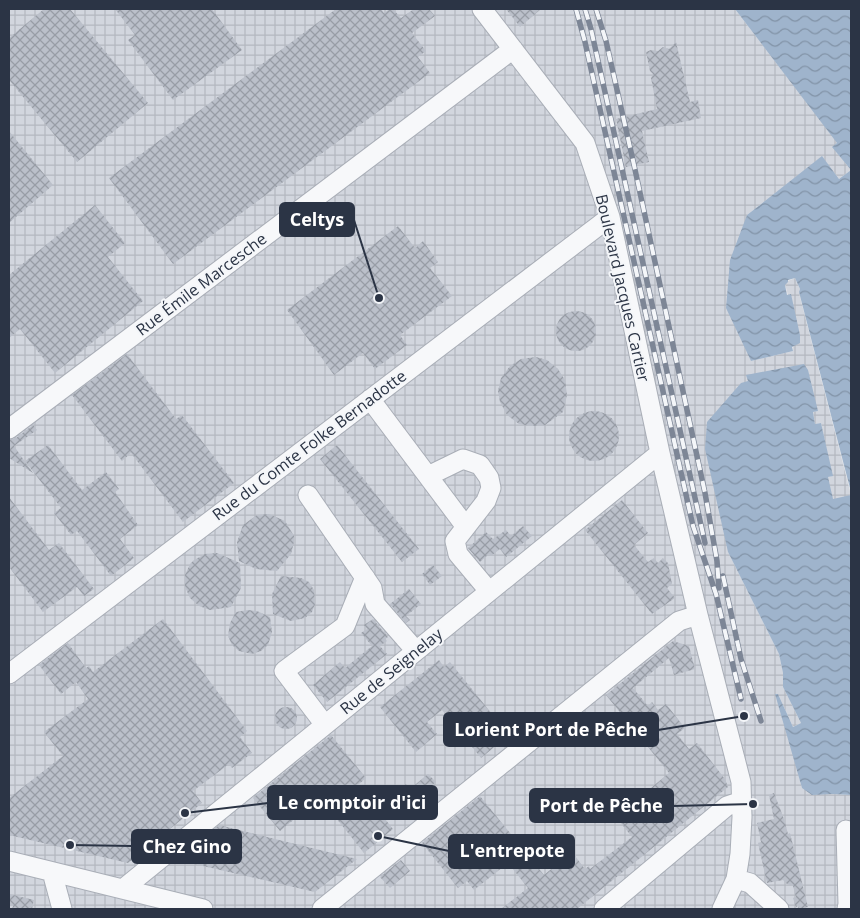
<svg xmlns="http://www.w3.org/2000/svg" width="860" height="918" viewBox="0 0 860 918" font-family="'Open Sans',sans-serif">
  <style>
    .industrial { fill: url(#industrial-grid); fill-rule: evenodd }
    .water { fill: url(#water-waves) }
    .building { fill: url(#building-cross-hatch) }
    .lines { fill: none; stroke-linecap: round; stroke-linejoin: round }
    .minor-casing { stroke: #a9aeb7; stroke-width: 21 }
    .minor { stroke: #f7f8fa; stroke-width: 19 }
    .rail-casing { stroke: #7d8696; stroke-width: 5.5 }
    .rail { stroke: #f4f6f9; stroke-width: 4; stroke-dasharray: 11; stroke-linecap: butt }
    .labels { text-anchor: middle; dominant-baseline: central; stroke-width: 4; stroke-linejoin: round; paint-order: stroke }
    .street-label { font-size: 16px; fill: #2b3445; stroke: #f4f6f9 }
    .leader { fill: none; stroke: #2b3445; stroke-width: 2 }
    .callout-dot { fill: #2b3445; stroke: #f4f6f9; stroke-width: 2 }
    .callout { fill: #2b3445; stroke: #2b3445; stroke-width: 2 }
    .callout-label { font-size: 18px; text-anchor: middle; font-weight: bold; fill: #fff }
  </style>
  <defs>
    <pattern id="industrial-grid" width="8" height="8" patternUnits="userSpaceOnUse" patternTransform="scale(1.25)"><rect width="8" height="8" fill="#d2d6de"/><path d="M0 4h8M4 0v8" fill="none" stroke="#b4b8c0"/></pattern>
    <pattern id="water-waves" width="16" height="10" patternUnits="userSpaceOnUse" patternTransform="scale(1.25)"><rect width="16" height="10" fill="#9fb4cc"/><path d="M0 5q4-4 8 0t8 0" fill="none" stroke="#8293a7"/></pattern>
    <pattern id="building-cross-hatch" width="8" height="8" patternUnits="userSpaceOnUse" patternTransform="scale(1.25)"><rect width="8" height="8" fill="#bbc0ca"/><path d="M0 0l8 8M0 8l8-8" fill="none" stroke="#989da6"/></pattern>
  </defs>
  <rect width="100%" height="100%" fill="#e4e7ec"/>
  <!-- industrial -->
  <path class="industrial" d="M9 9H735L838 143 833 147 851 170 839 179 822 157 747 215 751 361 793 351 791 294 788 295 785 284 788 281 795 278 800 289 799 293 851 495 728 552 779 654 783 673V687L801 723 793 727 778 694 802 788 832 794 851 795V909H9ZM748 381 818 411 813 412 815 424 821 423 832 476 828 477Z"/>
  <!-- water -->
  <path class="water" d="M735 9H851V492L799 292 800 289 795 278 788 280V282L785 285 787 295 791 294 800 335V343L792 347 793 351 751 361 726 308 730 260 747 215 822 156 839 179 851 170 832 147 837 143Z
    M804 364 808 370 818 411 813 412 815 424 821 423 833 476 828 477 833 499 851 495V795L832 794 812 795 802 788 775 694H778L793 727 801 723 783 687V673L779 654 728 552 705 449 707 422 741 383 748 381 746 375Z"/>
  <!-- building -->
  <path class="building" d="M44 9H70L148 103 77 162 9 80V38Z
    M115 9H212L242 50 173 100 128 40 135 35Z
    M336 9H381L384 13 390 9H393L401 18 414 9H429L435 16 412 33 426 51 418 57 430 73 173 264 109 178Z
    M506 9H541L520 27Z
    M676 42 690 102 698 100 701 118 642 131 649 162 626 167 616 119 657 109 651 78 653 74 650 71 646 52 651 50 658 51 663 47 669 49Z
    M9 131 53 185 9 223Z
    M95 205 125 243 108 257 143 301 55 373 20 329 9 338V275Z
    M398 226 415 248 423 241 438 262 430 268 452 296 400 335 407 345 375 369 363 353 334 375 287 310Z
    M556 331a20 20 0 1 1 40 0a20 20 0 1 1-40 0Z
    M127 354 176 419 182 415 234 483 183 522 131 453 122 461 72 395Z
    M536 357 547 360 558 369 565 380 567 395 563 412 545 425 531 426 519 424 507 415 500 402 498 391 501 378 510 366 521 359Z
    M569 436a25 25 0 1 1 50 0a25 25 0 1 1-50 0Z
    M33 425 37 430 14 446 33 473 9 458V440L16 438Z
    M48 445 82 490 106 472 119 489 115 492 138 525 120 539 134 558 111 576 77 531 71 535 54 513 61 508 25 461Z
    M337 445 419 549 402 562 320 459Z
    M9 497 49 550 59 543 94 589 84 596 77 587 43 612 9 567Z
    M622 500 648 533 634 545 648 562 654 558 658 563 663 558 668 563 672 584 667 588 675 598 652 614 585 530Z
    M269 514 285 521 294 536V542L291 554 277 571 256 569 239 561 237 542 243 525 257 515Z
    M523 526 532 536 506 557 500 549 491 556 489 554 480 562 468 548 486 532 493 539 506 530 511 536Z
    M217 553 240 563 241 588 231 607 210 610 199 606 190 598 185 587V575L190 564 194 560 205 554Z
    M433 565 442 576 430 585 422 574Z
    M281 576 301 578 309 582 314 590 315 604 312 612 305 618 291 621 273 614 272 594Z
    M409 589 421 604 406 616 410 620 406 623 390 604Z
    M248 610 257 611 270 617 272 632 268 645 261 651 252 654 239 651 232 645 228 636 230 623 236 612Z
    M163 619 247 731 240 737 252 753 232 768 229 764 193 791 202 803 128 863 9 835V798L63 756 44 732 88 699 76 682 61 694 39 665 68 643 86 668 89 666 93 672Z
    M373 619 388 637 385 639 387 641 380 646 387 654 327 702 313 685 340 662 345 668 372 646 361 633 367 629 364 625Z
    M673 641 689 646 695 669 674 675 669 658 633 688 648 706 652 702 658 710 666 704 685 728 677 734 689 749 697 743 725 779 728 787 577 909H501L528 888 508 863 474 890 467 881 458 888 422 843 480 796 544 875 572 852 585 869 589 866 590 869 632 837 616 817 669 773 606 695Z
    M439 660 444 667 450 662 509 735 481 758 442 710 427 722 437 734 416 752 380 707Z
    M275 718a11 11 0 1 1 22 0a11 11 0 1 1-22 0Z
    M331 735 366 778 358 785 393 829 364 853 320 798 280 831 253 798Z
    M428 774 436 782 417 797 421 801 407 813 393 796 406 784 410 789Z
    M774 793 784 819 788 834 790 833 808 907 798 909V906L796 907 793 898 796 897 793 886 787 884 783 880 767 883 758 843 761 842 757 823 774 819 769 795Z
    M219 825 283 841 357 859 315 892 177 860Z
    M401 860 410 871 390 888 380 877Z
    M9 894 34 900 32 909H12L13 906 9 905Z"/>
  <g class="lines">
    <defs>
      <path id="minor" d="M482 9 585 143 610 217 660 453 698 615 741 782 742 817 740 854 736 879 722 909
        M370 399 466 527
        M9 429 513 49
        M428 476 463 459 480 465 489 478 491 488 486 501 455 541 458 554 489 591
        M308 495 372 588 375 604 416 651
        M9 674 610 217
        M325 725 284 671 345 626 365 577
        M846 830 848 904 847 909
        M9 861 203 909
        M52 872 62 909
        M736 879 750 883 779 909
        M123 889 660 453
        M322 909 679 621 698 615
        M604 909 727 806 742 801"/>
    </defs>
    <!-- minor casing -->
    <use href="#minor" class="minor-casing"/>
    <!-- minor -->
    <use href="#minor" class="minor"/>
    <defs>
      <path id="rail" d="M576 9 585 42 693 526 716 594 741 699
        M585 9 591 29 705 543
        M596 9 606 41 634 165 705 493 717 561 719 588
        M723 576 741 659 761 721"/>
    </defs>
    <!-- rail casing -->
    <use href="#rail" class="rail-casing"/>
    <!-- rail -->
    <use href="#rail" class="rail"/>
  </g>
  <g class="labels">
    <!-- street labels -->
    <g class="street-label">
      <text transform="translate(201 284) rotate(-37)">Rue Émile Marcesche</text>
      <text transform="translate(623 288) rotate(77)">Boulevard Jacques Cartier</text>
      <text transform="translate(309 445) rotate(-37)">Rue du Comte Folke Bernadotte</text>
      <text transform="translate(391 671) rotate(-39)">Rue de Seignelay</text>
    </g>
  </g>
  <!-- callouts -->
  <path class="leader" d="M379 298L354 220M744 716L658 730M185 813L268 803M753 804L673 806M70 845L132 846M378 836L449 851"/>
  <g class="callout-dot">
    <circle cx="379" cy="298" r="5"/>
    <circle cx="744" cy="716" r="5"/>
    <circle cx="185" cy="813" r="5"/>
    <circle cx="753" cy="804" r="5"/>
    <circle cx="70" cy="845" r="5"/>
    <circle cx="378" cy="836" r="5"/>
  </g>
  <g class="callout">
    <rect x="280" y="203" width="74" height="33" rx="5"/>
    <rect x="444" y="713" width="214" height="33" rx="5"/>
    <rect x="268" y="786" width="169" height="33" rx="5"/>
    <rect x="530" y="789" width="143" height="33" rx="5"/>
    <rect x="132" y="830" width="109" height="33" rx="5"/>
    <rect x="449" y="835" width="125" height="33" rx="5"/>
  </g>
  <g class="callout-label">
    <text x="317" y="226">Celtys</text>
    <text x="551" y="736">Lorient Port de Pêche</text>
    <text x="352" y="809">Le comptoir d'ici</text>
    <text x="601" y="812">Port de Pêche</text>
    <text x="187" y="853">Chez Gino</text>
    <text x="512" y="857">L'entrepote</text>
  </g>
  <!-- border -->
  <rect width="860" height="918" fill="none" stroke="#2b3445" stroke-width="20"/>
</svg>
